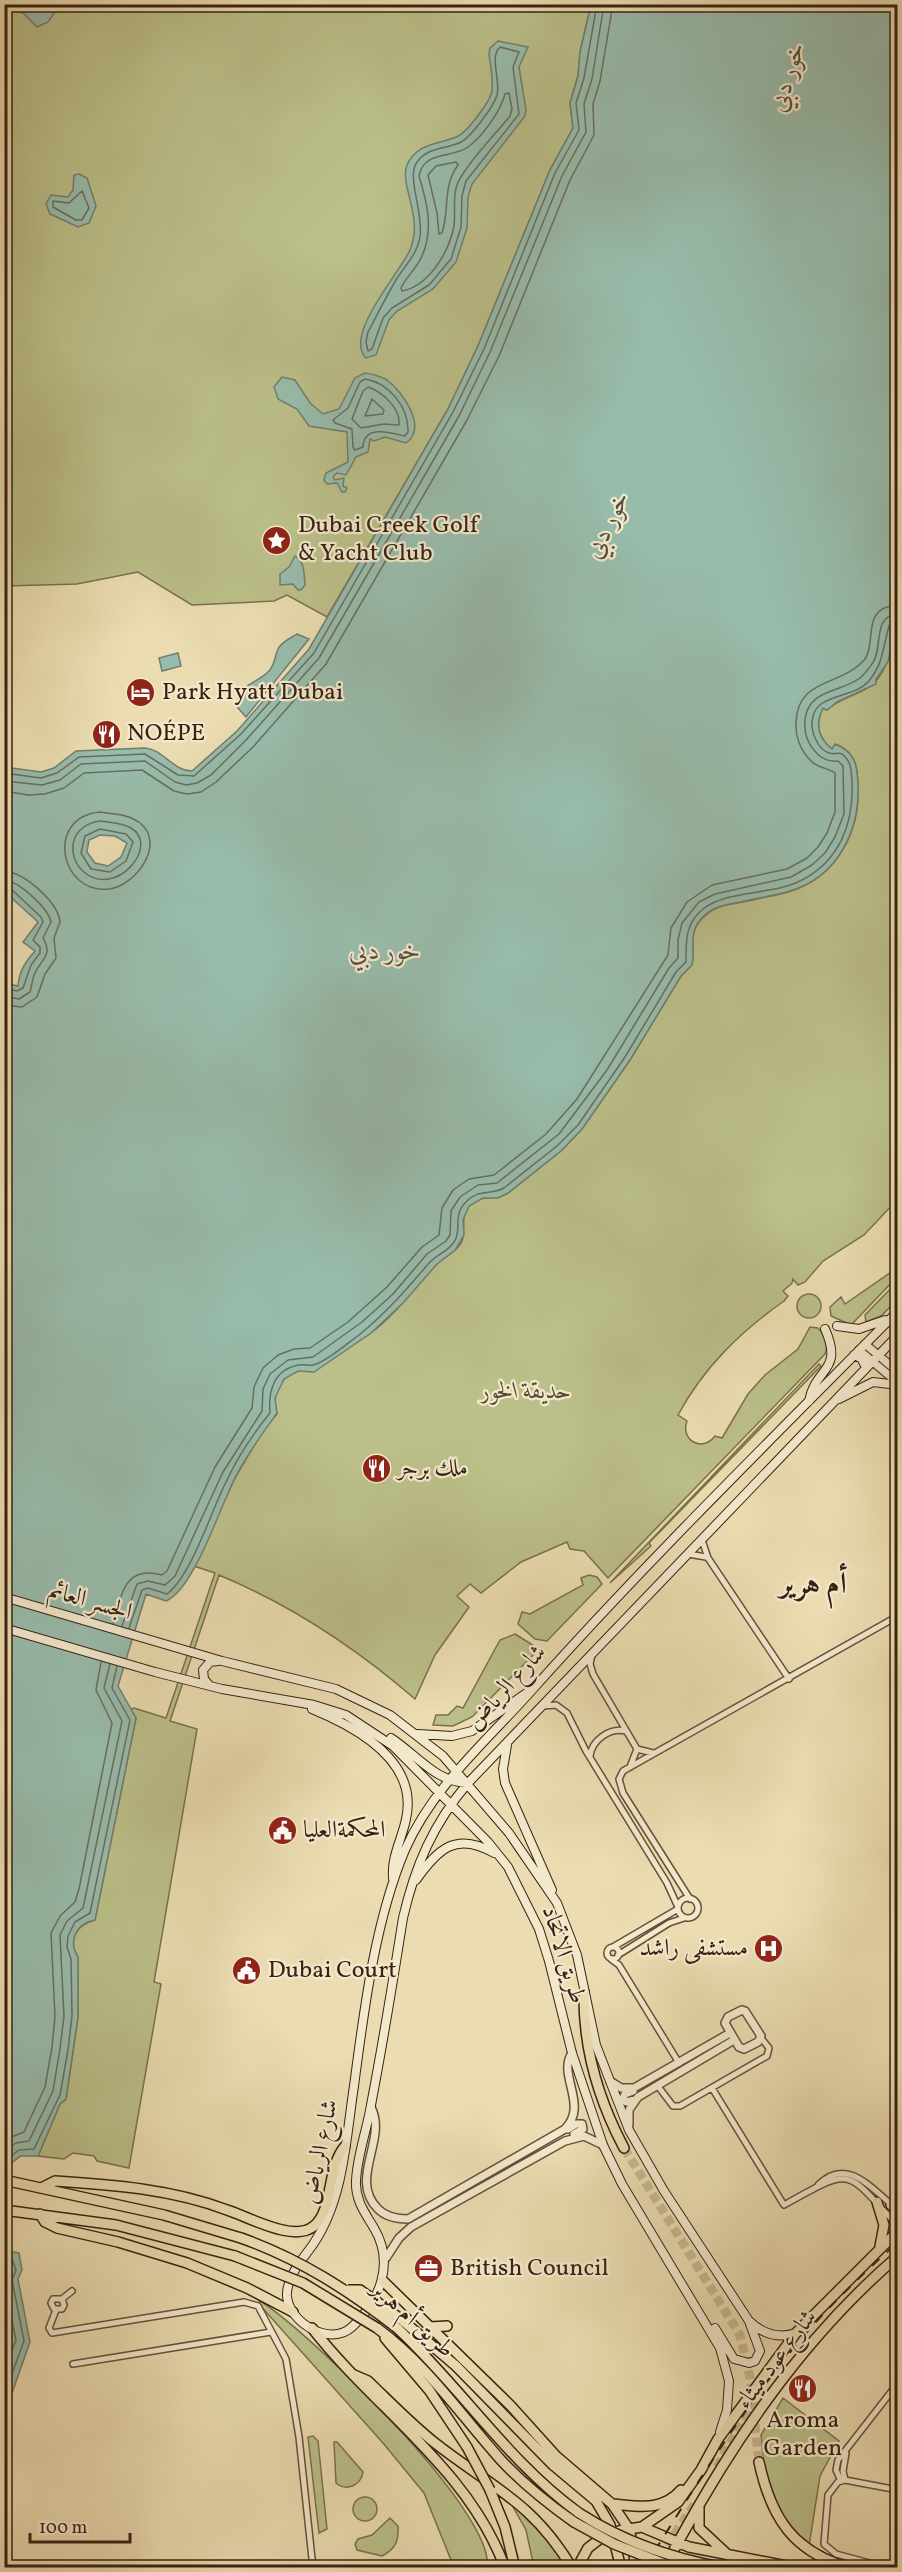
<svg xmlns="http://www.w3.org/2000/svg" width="902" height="2572" viewBox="0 0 902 2572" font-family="Vollkorn,Amiri,serif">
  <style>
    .green { fill: #bbbf89; stroke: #7a704e; stroke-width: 1.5 }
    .water { fill: #98bcac; stroke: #727e6e; stroke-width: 1.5; fill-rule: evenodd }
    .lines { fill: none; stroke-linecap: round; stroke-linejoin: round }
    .shore { stroke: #686e5f; stroke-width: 1.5 }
    .primary-tunnel { stroke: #c7b791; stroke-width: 9; stroke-dasharray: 9 4.5; stroke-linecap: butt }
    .minor-casing { stroke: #66503a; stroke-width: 8 }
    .tertiary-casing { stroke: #66503a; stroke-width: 10 }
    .secondary-casing { stroke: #392112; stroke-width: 10 }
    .primary-casing { stroke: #392112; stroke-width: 12 }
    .minor { stroke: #f2e8cc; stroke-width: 5 }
    .tertiary { stroke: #f2e8cc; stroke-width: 7 }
    .secondary { stroke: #f2e8cc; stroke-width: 8 }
    .primary { stroke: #ebdcb1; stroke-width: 9 }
    .rail { stroke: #392112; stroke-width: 2; stroke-dasharray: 10 10; stroke-linecap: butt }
    .primary-bridge-casing { stroke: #392112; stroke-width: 12; stroke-linecap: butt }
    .primary-bridge { stroke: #ebdcb1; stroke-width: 9 }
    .labels { text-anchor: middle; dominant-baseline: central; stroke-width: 4.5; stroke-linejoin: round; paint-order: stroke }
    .poi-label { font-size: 24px; fill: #392112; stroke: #f2e8cc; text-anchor: start }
    .park-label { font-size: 24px; font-style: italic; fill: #5a4830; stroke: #f2e8cc }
    .street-label { font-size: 24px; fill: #392112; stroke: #f2e8cc }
    .water-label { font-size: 26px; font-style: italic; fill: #565040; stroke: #f2e8cc }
    .district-label { font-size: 30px; font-weight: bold; fill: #392112; stroke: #f2e8cc }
  </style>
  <rect width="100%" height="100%" fill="#ebdcb1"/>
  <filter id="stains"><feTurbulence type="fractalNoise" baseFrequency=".00333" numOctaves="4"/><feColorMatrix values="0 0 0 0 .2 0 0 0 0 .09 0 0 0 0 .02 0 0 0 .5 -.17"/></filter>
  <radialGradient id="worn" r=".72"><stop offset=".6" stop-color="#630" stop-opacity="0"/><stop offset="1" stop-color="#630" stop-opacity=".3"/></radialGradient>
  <!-- green -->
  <path class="green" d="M5 5H591L580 52 578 76 570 103 573 128 550 170 478 346 448 409 327 617 287 595 274 601 192 605 138 572 77 584 5 586Z
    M897 616V1200L864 1235 823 1261 805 1282 798 1285 793 1279 792 1283 783 1291 788 1296 784 1301C740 1332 704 1367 678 1415L687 1421C680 1440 702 1453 715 1436L722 1438 748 1394 765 1375 798 1349 810 1327 818 1328C825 1335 829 1345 825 1354L608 1578 584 1551 570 1549 567 1542 521 1562 481 1593 470 1584 457 1596 469 1607 435 1655 415 1699C355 1647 291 1605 219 1575L170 1721 197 1729 154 1982 161 1984 129 2168 97 2161 94 2156 73 2153 64 2159 38 2156 60 2104 66 2099 78 2017V1957C67 1940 76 1925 95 1920L136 1718 131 1709 134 1708 166 1718 215 1573 194 1566 235 1478 263 1430 277 1414C272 1397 277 1379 295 1372 301 1370 307 1371 312 1369 332 1358 352 1346 371 1333 398 1313 414 1286 437 1264 445 1256 455 1253 461 1243 468 1231 458 1217 470 1205 481 1194 496 1200 508 1193L561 1151 582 1129 630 1060 681 976 692 965C696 945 686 931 706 915 718 904 734 904 748 901 764 897 782 895 797 889 839 872 860 830 858 786 857 766 857 755 838 745L832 749C818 738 815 724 823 708L827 710C840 697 863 695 875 682 891 665 892 638 897 616Z
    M897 1268V1277L851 1325 831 1316 830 1307 841 1297 845 1304Z
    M897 1282V1300L881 1316 866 1322 865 1315Z
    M797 1306a12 12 0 1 1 24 0a12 12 0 1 1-24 0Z
    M819 1364 821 1366 649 1543 651 1546 610 1583Z
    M589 1575 597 1577 602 1584 547 1641 535 1639 518 1624 522 1612 530 1614 583 1585 581 1578Z
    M515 1634 539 1649 472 1717 453 1726 433 1725 436 1715H448L457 1706 463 1708 500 1640Z
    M260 2301C309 2331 496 2513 487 2567H451V2560L424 2493 383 2443 258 2303Z
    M783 2398 839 2441 820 2476 809 2546 790 2531 770 2495 764 2468 761 2435Z
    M313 2436 318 2441 327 2529 319 2533 308 2437Z
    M334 2442H337L363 2472C361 2485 347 2492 336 2483Z
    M353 2509a12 12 0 1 1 24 0a12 12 0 1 1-24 0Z
    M508 2498 542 2528 570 2567H534L526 2530Z
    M390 2518 398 2526C399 2542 395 2549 382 2556L357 2550 355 2544 358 2539 372 2535Z"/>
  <!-- water -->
  <path class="water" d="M4 5 5 4 60 5 48 22 37 27 23 13 5 9Z
    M591 5H897V616L888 662 876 679V684L837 702 827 710 823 708C815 724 818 738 832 749L835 744C855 752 857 764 858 784 860 830 838 877 790 891 777 895 763 897 749 900 735 904 718 904 706 914 686 931 696 945 692 965L681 976 630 1060 582 1129 561 1151 508 1193 498 1198H483L469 1206 463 1220 464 1235 455 1250 437 1264 403 1303 371 1333 314 1372 298 1371 284 1379 275 1398 277 1413C262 1434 248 1453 236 1476 221 1504 194 1590 166 1601L146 1594 118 1686 136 1718 95 1920C76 1923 68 1941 78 1957V2017L66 2099 60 2104 38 2156H21L10 2164 5 2194 4 983 18 986C19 971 26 961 35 951L23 942 38 922 5 892V767L41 772 54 768 76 751 145 748C163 749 173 771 192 771L237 731 309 649 448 409 478 346 550 170 573 128 570 103 578 76 580 52ZM100 835 115 836 127 843 121 857 108 866 95 863 87 852 89 840Z
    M498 41 528 47 519 67 526 110 525 116 472 184 468 197 467 228 456 262 433 289 397 311 389 320 376 355 366 358C343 335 400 273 410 250 424 217 399 185 407 165 417 143 437 145 456 137 466 134 490 102 492 91 493 79 491 66 489 55L490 48Z
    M5 64C12 83 14 117 5 135Z
    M79 174 87 178 96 206 89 223 78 227 50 214 46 204 51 195 68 197 73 190 74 175Z
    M365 373C372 374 380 376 387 380 403 392 428 428 406 443L385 437 374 441 370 439 368 452 356 457 346 475 337 473 333 477 335 480 344 478 343 486 347 488 345 492H342L337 483 327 484 324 480 326 473 348 462 347 432 309 426 297 409 278 399 274 387 282 377 295 380 310 403 323 414 339 409 355 378Z
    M295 556C305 562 304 574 305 585L301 590H298L293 584 280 585V574L289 567Z
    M297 634 309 639 246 717 238 708C236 683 256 685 269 671 276 663 274 657 278 649 281 642 291 638 297 634Z
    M178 653 181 666 162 671 159 658Z
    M5 2247 6 2251 19 2253 22 2270 18 2279 30 2342 5 2413Z"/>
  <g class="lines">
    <!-- shore -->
    <path class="shore" d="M500 47 519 52 513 67 519 114 466 181 462 196 461 227 451 259 429 285 392 308 383 318 372 349 368 351 366 342 368 332C377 315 386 297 396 280 405 265 417 255 420 237 424 213 406 177 417 162 429 146 445 150 461 142 471 137 494 106 497 95 501 82 489 56 500 47Z
      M509 93 512 109 510 116C494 136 474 155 461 177 451 192 456 209 454 226 449 252 429 286 402 291L401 288C406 277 417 268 422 256 434 229 427 202 419 176 424 150 451 159 468 147 483 136 500 112 505 94Z
      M456 162 458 165C442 187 450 209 442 233L439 234 437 213 428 175 436 166Z
      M82 191 89 208 82 220H76L53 207V201L69 203Z
      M365 379C389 383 409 407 408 432L405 436C389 432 364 425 363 447L355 450 353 447 352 429 335 423 333 420 348 408 360 382Z
      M368 387C383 392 401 409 399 425L384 424 361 428 352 419 363 391Z
      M372 399 384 410 383 414 365 416Z
      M4 773 41 778 57 773 79 757 145 754 178 775 194 776 241 734 314 653 453 412 484 349 555 173 579 130 576 103 584 78 597 4
      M4 781 42 785 60 780 81 764 145 761 175 782 186 785 197 783 211 775 246 740 319 658 459 416 490 352 562 176 586 132 584 104 592 79 604 4
      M4 791 28 795 45 794 64 788 84 773 142 770 174 791 187 794 201 792 216 782 253 747 326 664 467 420 499 356 570 180 594 135 593 104 600 81 613 4
      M100 812C114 814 128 814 140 823 166 844 136 885 110 889 59 895 45 817 100 812Z
      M100 821C111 823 121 822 131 828 161 846 115 899 84 872 78 867 74 860 73 852 71 834 84 823 100 821Z
      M100 829 126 834 133 842 126 861 110 872 91 869 81 853 85 836Z
      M4 871C24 872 58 902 60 922L54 938 56 958 45 974 37 997 22 1007 4 1005
      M4 880C19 881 48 908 51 922L43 938C53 955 42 958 35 973 32 979 32 986 30 992L19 999 4 996
      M4 888 11 889 41 917 43 922 33 940 40 947V953L31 965 23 988 17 991 4 988
      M113 1624C122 1594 124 1565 162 1575L167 1571 215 1467 252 1408 254 1387 263 1368 278 1355 294 1349 310 1348 348 1322 387 1287 422 1247 439 1235 442 1208 453 1190 469 1179 494 1175 503 1168 546 1134 577 1099 668 955 671 928 687 902 712 885 787 869 807 858 818 847 827 833 835 812V773C828 768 818 768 811 761 801 751 795 737 796 723 797 677 842 687 865 659 877 643 860 607 898 605
      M122 1626 137 1584 148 1581 165 1585 175 1576 223 1472 262 1411 263 1389 270 1374 288 1360 313 1357 362 1322 393 1294 427 1254 446 1241 450 1235 451 1211 460 1197 478 1185 497 1183 559 1134 607 1070 669 968 678 958V940L682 923 699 902 715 894 791 877 812 865 825 853 835 837 844 814 843 766 838 761C828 762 821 759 814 750 807 742 804 731 805 720 808 689 840 693 860 678 864 675 869 668 872 664 884 649 871 616 898 614
      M129 1628 142 1590 148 1588 167 1594C191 1576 211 1512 225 1484 237 1458 252 1435 270 1413 268 1391 274 1369 299 1365 304 1364 309 1366 313 1365 325 1363 349 1342 359 1335 386 1313 407 1289 429 1263 437 1254 448 1252 454 1242 463 1230 451 1215 467 1201 478 1189 492 1195 504 1188L557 1146 578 1125 625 1057 676 972 686 962C686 942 685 923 703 909 727 890 772 895 800 881 839 862 854 824 852 782 851 770 852 762 842 754 836 752 834 755 829 753 819 750 813 736 812 727 810 691 850 701 868 682 883 665 883 647 889 626L898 622
      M4 2140 24 2132 45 2087 52 2047 55 2016 51 1933 60 1916 75 1902 79 1889 112 1723 96 1690 101 1662
      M4 2151 16 2143 29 2141 53 2091 60 2049 64 2016 60 1935 67 1921 83 1908 122 1721 104 1688 110 1664
      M4 2161 19 2150 34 2149 60 2095 68 2050 72 2016 71 1959 67 1947 68 1936 75 1922 90 1913 130 1720 112 1688 117 1666
      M4 2256 12 2259 16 2270 12 2280 24 2341 4 2395
      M4 2283 16 2340 4 2370"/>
    <!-- primary-tunnel -->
    <path class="primary-tunnel" d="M624 2148 740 2335 750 2378 759 2462
      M717 2467 752 2403
      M652 2568 696 2502"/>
    <defs>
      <path id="minor" d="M702 1540 708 1558 789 1679
        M688 1554 706 1557
        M592 1655 590 1664 593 1674 637 1749 653 1753
        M543 1706 556 1705 567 1713 586 1751 667 1883 678 1907
        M590 1756C592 1740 610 1727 626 1731
        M630 1767 637 1749
        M678 1908a10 10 0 1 1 20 0a10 10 0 1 1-20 0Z
        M690 1899 623 1793 619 1779 623 1771 898 1616
        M613 1947 678 1909
        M607 1953a6 6 0 1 1 12 0a6 6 0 1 1-12 0Z
        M618 1955 669 1923 684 1918
        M611 1959 619 1965 679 2063
        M657 2085 673 2106H680L767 2056 769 2048 761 2038
        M712 2088 784 2205C855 2165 845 2170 898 2226
        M818 2185C846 2157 869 2186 892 2205
        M62 2299 64 2305 62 2309H54L51 2303 53 2299H62L72 2291
        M56 2310 49 2328 52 2333 244 2302 258 2306 286 2359 299 2437 313 2568
        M73 2364 271 2332
        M845 2480 843 2471 846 2453
        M841 2481 836 2470 838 2460 898 2383
        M888 2568 836 2554 824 2544 828 2495 838 2482 845 2480 898 2490"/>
      <path id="tertiary" d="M865 1344 898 1372
        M859 1350 898 1383
        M742 2010 745 2011 761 2036 758 2042 744 2049 739 2047 725 2023 728 2017Z
        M610 2081 621 2088H634L730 2033
        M633 2091 625 2094 623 2098 626 2102 635 2100
        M371 2107C388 2140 348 2179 378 2209 386 2217 397 2219 408 2219L565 2129C589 2105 557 2075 572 2053
        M629 2125V2110L638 2097 734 2040
        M568 2129 576 2124H582L583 2129 574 2134
        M386 2258 399 2238 411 2227 565 2141 584 2136 603 2145"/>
      <path id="secondary" d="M898 1311C775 1436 649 1559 533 1689 487 1741 433 1786 405 1850 375 1921 364 2010 354 2086 346 2138 344 2198 314 2243 304 2258 286 2276 287 2296 289 2323 330 2347 352 2327 380 2301 395 2263 374 2228 365 2213 355 2200 356 2181 357 2156 367 2130 371 2105 383 2043 393 1981 403 1918 415 1866 433 1824 468 1783L898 1335
        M837 1326 859 1329 885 1320
        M854 1355 861 1358 866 1367
        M839 1399 873 1382 898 1385
        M809 1401C815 1367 844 1372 825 1329
        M4 1597 222 1661 336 1689 390 1715 443 1756 509 1833 557 1903 577 1955 596 2045 629 2130 664 2191 749 2321C763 2334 778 2339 796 2333
        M4 1628 155 1672 222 1689 314 1705 346 1715 393 1746 488 1842 508 1867 539 1929 549 1961 572 2053 603 2145 622 2184 720 2348 729 2381 727 2410 720 2432
        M209 1685 204 1679 203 1670 210 1662 218 1661
        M312 1709C356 1727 419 1761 406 1819 402 1839 391 1857 393 1878
        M418 1734 452 1736 472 1731 528 1692
        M391 1738C417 1755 435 1782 468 1783
        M507 1745 503 1769 505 1783 552 1890
        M416 1880C438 1849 456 1831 494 1853
        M715 2328 734 2359 749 2363 755 2361 760 2351 750 2324"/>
      <path id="primary" d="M584 1992C583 2048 598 2099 624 2148
        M4 2180 164 2215 241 2238
        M43 2187 55 2181C114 2185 172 2189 227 2210 249 2217 294 2243 314 2226 334 2209 326 2169 345 2146
        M877 2202 884 2225 880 2246
        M891 2205 898 2206
        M4 2210 116 2225 235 2256
        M40 2214 45 2222 57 2228 118 2242 187 2263 247 2288 293 2312
        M383 2281 510 2405 556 2456 612 2504 629 2529 634 2551 635 2568
        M402 2320 456 2366 553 2465 596 2501 610 2525 621 2568
        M430 2327 447 2326
        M312 2328C375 2409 469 2469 505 2568
        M377 2328C426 2364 460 2414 500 2459 522 2483 547 2503 574 2522
        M397 2328C461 2387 508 2462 579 2513
        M385 2338 429 2390 467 2447
        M354 2375 368 2381C390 2402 411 2424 435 2443 491 2487 533 2502 572 2568
        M759 2462C771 2518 793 2552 850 2568
        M490 2490 505 2527 515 2568
        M612 2504C638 2506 662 2512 681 2490
        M699 2507V2528L728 2555
        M642 2527 689 2547 797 2568
        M668 2561C728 2448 800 2340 898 2256
        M577 2568 588 2548 601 2538 622 2530 642 2527 678 2502 701 2470 718 2439 796 2333 898 2231"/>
    </defs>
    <!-- minor casing -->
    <use href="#minor" class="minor-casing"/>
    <!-- tertiary casing -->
    <use href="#tertiary" class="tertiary-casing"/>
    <!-- secondary casing -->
    <use href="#secondary" class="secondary-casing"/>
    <!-- primary casing -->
    <use href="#primary" class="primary-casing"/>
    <!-- minor -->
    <use href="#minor" class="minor"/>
    <!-- tertiary -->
    <use href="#tertiary" class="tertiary"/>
    <!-- secondary -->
    <use href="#secondary" class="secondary"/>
    <!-- primary -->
    <use href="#primary" class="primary"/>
    <!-- rail -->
    <path class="rail" d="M644 2568C695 2487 745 2404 807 2332 835 2300 866 2271 898 2242"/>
    <defs>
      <path id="primary-bridge" d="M241 2238C300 2259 348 2290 397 2328
        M235 2256 303 2283 377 2328
        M348 2290H360L402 2320
        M467 2447 490 2490
        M579 2513C624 2542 673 2559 726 2568
        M574 2522 614 2544 675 2568"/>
    </defs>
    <!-- primary-bridge casing -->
    <use href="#primary-bridge" class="primary-bridge-casing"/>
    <!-- primary-bridge -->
    <use href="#primary-bridge" class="primary-bridge"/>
  </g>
  <!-- icons -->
  <defs>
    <symbol id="sight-disc" viewBox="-11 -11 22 22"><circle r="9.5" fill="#8f2418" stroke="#f2e8cc"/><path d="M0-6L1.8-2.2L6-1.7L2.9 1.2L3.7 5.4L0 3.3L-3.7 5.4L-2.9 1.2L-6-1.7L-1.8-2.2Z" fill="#fff"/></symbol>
    <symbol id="hotel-disc" viewBox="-11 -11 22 22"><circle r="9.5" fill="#8f2418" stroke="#f2e8cc"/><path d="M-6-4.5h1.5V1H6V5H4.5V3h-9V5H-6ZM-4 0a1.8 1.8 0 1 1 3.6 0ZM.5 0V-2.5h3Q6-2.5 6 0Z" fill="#fff"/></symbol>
    <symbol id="restaurant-disc" viewBox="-11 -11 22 22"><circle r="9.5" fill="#8f2418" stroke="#f2e8cc"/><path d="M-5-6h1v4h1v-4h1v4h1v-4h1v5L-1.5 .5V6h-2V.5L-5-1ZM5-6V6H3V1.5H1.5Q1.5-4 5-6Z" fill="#fff"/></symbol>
    <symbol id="civic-disc" viewBox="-11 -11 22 22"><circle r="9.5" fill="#8f2418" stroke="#f2e8cc"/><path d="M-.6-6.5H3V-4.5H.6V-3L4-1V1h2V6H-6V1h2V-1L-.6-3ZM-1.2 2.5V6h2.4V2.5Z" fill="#fff"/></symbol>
    <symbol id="hospital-disc" viewBox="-11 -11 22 22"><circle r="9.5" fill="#8f2418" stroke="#f2e8cc"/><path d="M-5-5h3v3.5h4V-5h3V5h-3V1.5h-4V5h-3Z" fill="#fff"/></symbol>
    <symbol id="office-disc" viewBox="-11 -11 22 22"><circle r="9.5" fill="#8f2418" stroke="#f2e8cc"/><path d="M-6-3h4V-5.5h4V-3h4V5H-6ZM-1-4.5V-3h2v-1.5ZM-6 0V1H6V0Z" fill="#fff"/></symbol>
  </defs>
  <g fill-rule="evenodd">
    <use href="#sight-disc" x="260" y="524" width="33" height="33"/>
    <use href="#hotel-disc" x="124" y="676" width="33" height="33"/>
    <use href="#restaurant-disc" x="90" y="718" width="33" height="33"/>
    <use href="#restaurant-disc" x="360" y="1452" width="33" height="33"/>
    <use href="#civic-disc" x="266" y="1814" width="33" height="33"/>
    <use href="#hospital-disc" x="752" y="1932" width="33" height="33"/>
    <use href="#civic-disc" x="230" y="1954" width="33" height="33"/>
    <use href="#office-disc" x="412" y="2252" width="33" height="33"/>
    <use href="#restaurant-disc" x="786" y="2372" width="33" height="33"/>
  </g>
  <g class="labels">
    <!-- poi labels -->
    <g class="poi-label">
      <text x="298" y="526">Dubai Creek Golf<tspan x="298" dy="28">&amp; Yacht Club</tspan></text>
      <text x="162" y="693">Park Hyatt Dubai</text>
      <text x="127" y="734">NOÉPE</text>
      <text x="397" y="1469">ملك برجر</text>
      <text x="303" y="1831">المحكمةالعليا</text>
      <text x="748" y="1949" text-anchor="end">مستشفى راشد</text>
      <text x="268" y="1971">Dubai Court</text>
      <text x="450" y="2269">British Council</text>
      <text x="803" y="2421" text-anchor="middle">Aroma<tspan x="803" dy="28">Garden</tspan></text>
    </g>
    <!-- park labels -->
    <g class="park-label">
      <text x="526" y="1392">حديقة الخور</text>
    </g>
    <!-- street labels -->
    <g class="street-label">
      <text transform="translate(90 1602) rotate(16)">الجسر العائم</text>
      <text transform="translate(507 1688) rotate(-48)">شارع الرياض</text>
      <text transform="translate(563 1955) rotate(73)">طريق الاتحاد</text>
      <text transform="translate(321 2152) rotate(-79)">شارع الرياض</text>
      <text transform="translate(412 2320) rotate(42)">طريق أم هرير</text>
      <text transform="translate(777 2360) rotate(-53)">شارع عود ميثاء</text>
    </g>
    <!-- water labels -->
    <g class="water-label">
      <text transform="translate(788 77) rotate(-73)">خور دبي</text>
      <text transform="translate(608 525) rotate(-64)">خور دبي</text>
      <text x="385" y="952">خور دبي</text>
    </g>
    <!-- district labels -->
    <g class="district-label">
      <text x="813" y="1585">أم هرير</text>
    </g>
  </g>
  <!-- margin -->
  <rect width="902" height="2572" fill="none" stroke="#ebdcb1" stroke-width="24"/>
  <rect x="6" y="6" width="890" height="2560" fill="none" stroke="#392112" stroke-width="3"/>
  <rect x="12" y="12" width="878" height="2548" fill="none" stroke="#392112" stroke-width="1.5"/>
  <!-- scale -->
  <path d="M30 2533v9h100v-9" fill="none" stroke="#392112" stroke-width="3"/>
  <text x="39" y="2533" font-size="18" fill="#392112" stroke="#f2e8cc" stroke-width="4.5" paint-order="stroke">100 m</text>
  <rect width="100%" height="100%" filter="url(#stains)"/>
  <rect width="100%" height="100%" fill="url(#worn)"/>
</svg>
